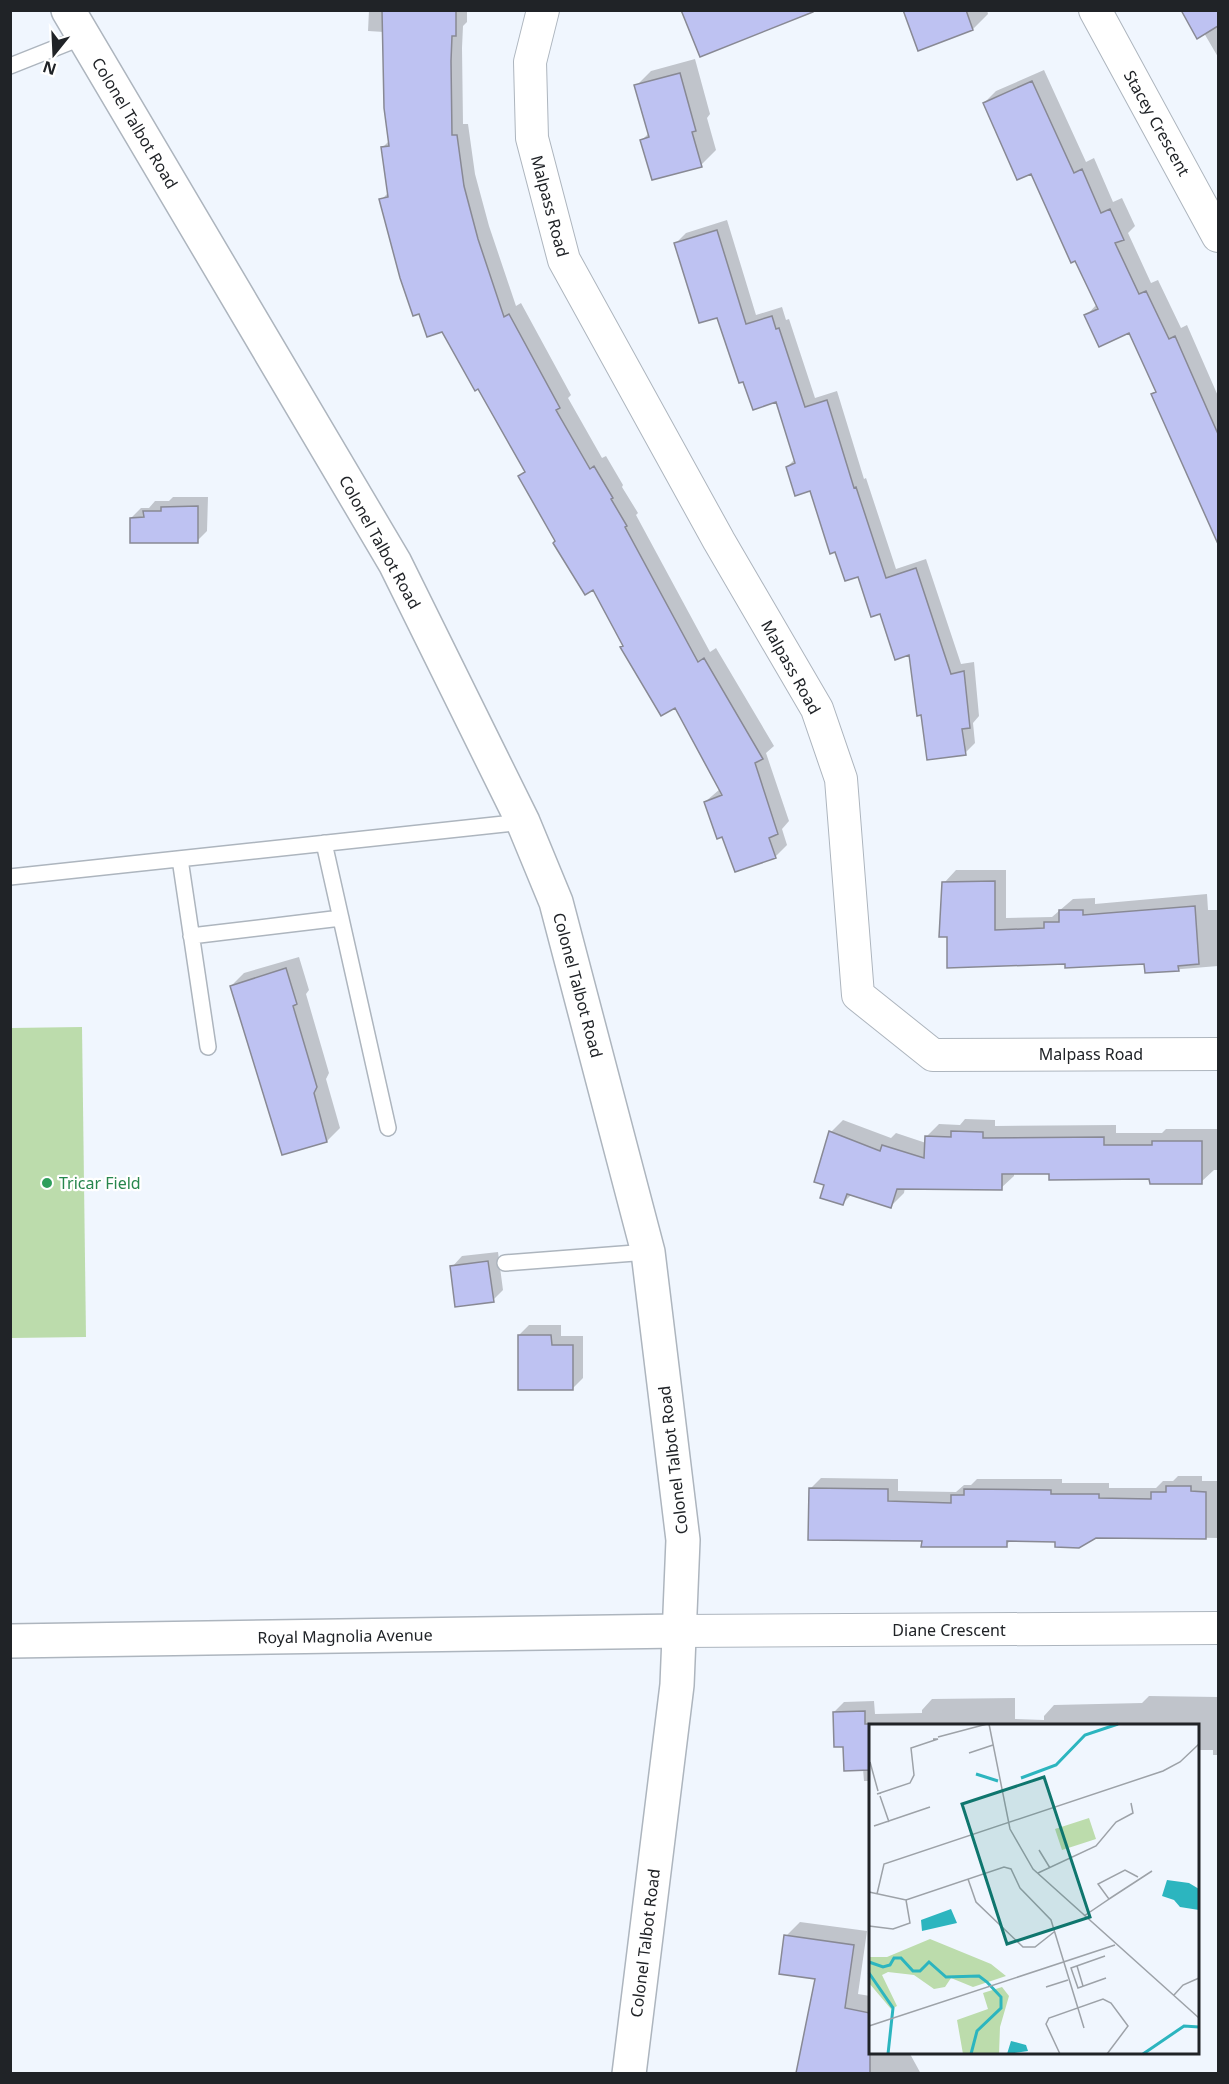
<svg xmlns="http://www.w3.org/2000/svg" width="1229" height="2084" viewBox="0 0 1229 2084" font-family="'Noto Sans',sans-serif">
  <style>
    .green { fill: #bcdcac }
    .shadow { fill: #0003 }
    .building { fill: #bec2f2; stroke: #888994; stroke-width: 1.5 }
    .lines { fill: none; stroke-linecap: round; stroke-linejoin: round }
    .service-casing { stroke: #adb5be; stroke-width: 18 }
    .minor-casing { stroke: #adb5be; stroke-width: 34 }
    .tertiary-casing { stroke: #adb5be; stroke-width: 36 }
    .secondary-casing { stroke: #adb5be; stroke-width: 36 }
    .service { stroke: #fff; stroke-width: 15 }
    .minor { stroke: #fff; stroke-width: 32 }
    .tertiary { stroke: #fff; stroke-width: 33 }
    .secondary { stroke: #fff; stroke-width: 33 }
    .leisure-dot { fill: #2e9e5b; stroke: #fff; stroke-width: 2 }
    .labels { text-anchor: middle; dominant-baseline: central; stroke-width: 4.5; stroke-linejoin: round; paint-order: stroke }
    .street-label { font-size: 16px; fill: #202327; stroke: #fff }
    .leisure-label { font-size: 16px; fill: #27864d; stroke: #fff; text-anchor: start }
    .inset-river { fill: none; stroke: #2cb5bf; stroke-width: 3 }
    .inset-road { fill: none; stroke: #9da2a8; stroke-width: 1.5 }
    .view { fill: #0f766e; fill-opacity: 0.15; stroke: #0f766e; stroke-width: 3 }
    .inset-edge { fill: none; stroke: #202327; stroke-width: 3 }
  </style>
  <rect width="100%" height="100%" fill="#f0f6fe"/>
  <!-- green -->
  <path class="green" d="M82 1027 86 1337 11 1338V1028Z"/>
  <!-- shadow -->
  <path class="shadow" d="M369 10H467V22L463 26 462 48 463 124H468L475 174 489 226 516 306 521 303 571 395 568 398 602 458 606 456 623 485 622 487 638 513 636 515 710 652 716 648 774 746 766 753 789 821 782 829 787 845 775 857 723 835 705 802 720 789 675 706 624 645 593 588 557 541 520 476 526 470 381 200 389 192 383 147 390 140 384 32 368 31Z
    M687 10H819L793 20V18Z
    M904 10H987L988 14 973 29Z
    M1184 10H1218V57L1204 33Z
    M695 59 710 114 707 118 716 150 701 165 642 140 649 133 636 86 651 71Z
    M1044 70 1086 162 1094 158 1113 202 1122 198 1135 226 1128 233 1151 283 1158 280 1181 328 1187 325 1218 396V540L1152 394 1157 390 1130 331 1086 316 1097 304 1032 172 984 103 996 91Z
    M727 220 756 315 782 307 786 320 789 319 815 398 837 391 864 479 866 478 896 569 926 559 961 664 974 662 979 716 973 723 975 743 965 753 922 713 910 653 881 612 810 489 787 467 795 459 777 400 718 316 676 243 686 233Z
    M173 497H208L207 531 197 541 131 518 141 508H149L155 501H169Z
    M956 870H1006V918L1052 917 1073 899 1095 898V904L1207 894 1208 910H1218V966L1146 972 1145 963H1066L948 935 944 883Z
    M299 957 309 990 306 994 329 1073 326 1079 340 1128 327 1141 231 986 244 973Z
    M965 1119 995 1120V1126L1116 1125V1133H1162L1166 1129H1218V1170H1214L1201 1182 1151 1178 1014 1173V1176L1001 1188 905 1187 904 1193 891 1206 852 1194 843 1203 826 1184 831 1132 843 1120 891 1138 896 1133 926 1143V1137L939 1124 960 1125Z
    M498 1252 503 1290 493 1300 452 1267 462 1256Z
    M529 1325H561V1336H583V1378L573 1388 519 1335Z
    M1178 1476H1202V1481H1218V1538L1095 1536 1012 1539 1006 1545 923 1540 810 1489 821 1478 898 1479V1491L956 1492 964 1485H971L977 1479H1062V1483H1109V1488H1156L1163 1481H1173Z
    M1149 1696 1218 1697V1755H1213V1750H1198V1726H870V1781H864L863 1769 845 1746 834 1712 844 1702 874 1701 875 1714 922 1713V1710L932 1699 1015 1698V1719L1044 1720V1716L1054 1705 1142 1703Z
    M800 1922 867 1931 858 1994 870 1996V2052H909L921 2074H799L817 1978 786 1936Z"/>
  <!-- building -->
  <path class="building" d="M382 10H456V36H452L451 61 452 135H457L464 186 478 239 504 317 509 314 560 408 556 410 590 469 594 466 613 498 611 499 627 526 625 527 698 662 704 658 763 759 755 763 778 834 769 838 776 858 735 872 722 837 717 839 704 802 722 795 675 708 661 716 620 647 623 646 593 590 585 595 553 543 555 541 518 476 525 472 478 389 475 391 442 332 427 337 419 314 413 316 400 278 379 199 388 197 381 147 389 146 384 108Z
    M681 10H813V12L700 57Z
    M903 10H966L973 30 918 51Z
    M1181 10H1218V26L1197 39Z
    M680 73 696 131 692 132 702 167 652 180 640 140 649 137 634 85Z
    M1032 81 1074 173 1082 169 1101 213 1110 209 1124 240 1115 243 1139 294 1146 291 1169 339 1175 336 1218 434V544L1151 394 1156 392 1129 333 1099 347 1084 315 1098 309 1075 261 1071 263 1031 174 1017 180 983 103Z
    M717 230 746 324 772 316 776 329 779 328 805 407 827 400 854 488 856 487 886 578 916 568 951 674 964 671 970 728 962 729 966 755 927 760 921 715 917 716 909 655 895 660 880 614 871 617 858 577 845 581 835 552 830 554 810 491 795 496 786 467 795 463 776 402 753 410 743 382 739 383 717 318 699 323 674 243Z
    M198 506V543H130V518L144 517 143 511H161V507Z
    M995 881V930L1044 928V922H1059V910H1083V915L1195 906 1199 964 1178 966 1179 971 1145 973 1144 964 1065 968V964L947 968V937H939L942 882Z
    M286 968 297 1004 293 1006 317 1087 314 1093 327 1142 282 1155 230 986Z
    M829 1131 880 1151 882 1145 924 1158 925 1136 951 1137V1131L983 1132V1138L1104 1137V1145H1152V1141H1202V1184H1150L1149 1179 1049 1180V1174H1002V1190L897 1189 891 1208 847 1194 843 1205 820 1198 824 1185 814 1182Z
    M488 1261 494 1302 455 1307 450 1266Z
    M518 1335H551L552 1345H573V1390H518Z
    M1166 1486H1191V1491L1206 1492V1539L1096 1538 1079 1548 1055 1547V1542L1007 1541V1547H921L922 1541 808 1540 809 1488 888 1489V1501L951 1503V1495H964V1489L1051 1490V1494H1099V1498L1151 1499V1492H1166Z
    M865 1711V1724H870V1770L844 1771 843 1747H834L833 1712Z
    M784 1935 854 1945 845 2008 870 2013V2073H796L815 1979 779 1974Z"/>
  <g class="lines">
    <defs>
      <path id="service" d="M10 66 83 37
        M324 843 388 1128
        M180 859 208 1047
        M10 877 523 822
        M191 936 341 918
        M505 1263 648 1252"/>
      <path id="minor" d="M543 10 530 62 532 138 564 260 719 541 817 709 841 779 858 995 933 1055 1218 1054
        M1095 10 1218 236
        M680 1631 1218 1628"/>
      <path id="tertiary" d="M10 1641 680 1631"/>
      <path id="secondary" d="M68 10 395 563 523 822 556 902 648 1252 683 1540 677 1685 629 2074"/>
    </defs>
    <!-- service casing -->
    <use href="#service" class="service-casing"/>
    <!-- minor casing -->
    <use href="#minor" class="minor-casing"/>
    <!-- tertiary casing -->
    <use href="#tertiary" class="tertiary-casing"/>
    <!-- secondary casing -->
    <use href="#secondary" class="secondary-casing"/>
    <!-- service -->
    <use href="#service" class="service"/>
    <!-- minor -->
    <use href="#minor" class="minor"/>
    <!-- tertiary -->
    <use href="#tertiary" class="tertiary"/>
    <!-- secondary -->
    <use href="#secondary" class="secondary"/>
  </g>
  <!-- markers -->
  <circle class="leisure-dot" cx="47" cy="1183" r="6"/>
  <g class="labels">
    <!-- street labels -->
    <g class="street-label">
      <text transform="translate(135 123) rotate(59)">Colonel Talbot Road</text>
      <text transform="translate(1157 123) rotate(61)">Stacey Crescent</text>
      <text transform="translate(550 206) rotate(75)">Malpass Road</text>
      <text transform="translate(380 542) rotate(61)">Colonel Talbot Road</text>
      <text transform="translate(791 667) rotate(61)">Malpass Road</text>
      <text transform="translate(578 985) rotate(75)">Colonel Talbot Road</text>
      <text x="1091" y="1054">Malpass Road</text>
      <text transform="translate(673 1460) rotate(-97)">Colonel Talbot Road</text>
      <text x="949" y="1630">Diane Crescent</text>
      <text transform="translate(345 1636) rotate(-1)">Royal Magnolia Avenue</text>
      <text transform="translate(645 1943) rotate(-83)">Colonel Talbot Road</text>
    </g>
    <!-- leisure labels -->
    <g class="leisure-label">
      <text x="59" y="1183">Tricar Field</text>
    </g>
  </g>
  <!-- overview -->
  <g transform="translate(869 1724)">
    <rect width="330" height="330" fill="#f0f6fe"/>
    <path d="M220 94 227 115 193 126 186 105ZM61 215 122 240 137 252 104 263 82 254 76 263 65 265 45 251 19 248 13 251 28 282 22 285 0 259V233H18ZM133 263 140 272 131 303 130 330H94L88 296 119 285 114 269Z" fill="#bcdcac"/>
    <path d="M298 156 320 159 330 165V186L311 183 305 176 293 172ZM82 185 88 199 53 207 52 196ZM142 317 157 321 159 327 138 330Z" fill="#2cb5bf"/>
    <path class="inset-river" d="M107 50 129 57M152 54 187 41 216 11 249 0M0 238 14 243 21 241 25 234H32L44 247H51L60 238 77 253 110 252 118 258 132 273V284L108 307 102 330M0 249 24 284 19 330M274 330 315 302 330 303"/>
    <path class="inset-road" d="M120 0 141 105 164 145 330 294M69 13 118 0M100 29 124 21M1 38 9 67M12 69 8 70 41 59 45 51 42 24 69 15H64M11 72 20 98M5 102 61 83M170 126 181 144M169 149 227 122 247 98 264 89 262 79M99 155 107 178 154 223H166L185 208M0 168 37 176 135 143 142 145 151 164 182 196 215 304M8 170 15 140 294 47 311 38 330 20M240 175 283 147M215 192 240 175 229 160 256 146 269 153M0 202 24 205 41 199 37 176M236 232 202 244 209 264 237 254M208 242 214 262M177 263 199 256M305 271 314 261 330 254M0 302 246 221M191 330 177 300 180 294 234 275 242 279 259 302 238 330"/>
    <path class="view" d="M175 53 221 193 138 220 93 80Z"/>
    <rect width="330" height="330" class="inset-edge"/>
  </g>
  <!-- border -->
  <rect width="1229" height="2084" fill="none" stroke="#202327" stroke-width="24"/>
  <!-- north arrow -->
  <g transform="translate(54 54) rotate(198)" stroke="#ffffff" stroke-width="4.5" paint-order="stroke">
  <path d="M0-4.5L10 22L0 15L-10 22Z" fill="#202327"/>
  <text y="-9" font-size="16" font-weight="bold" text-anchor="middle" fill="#202327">N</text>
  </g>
</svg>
